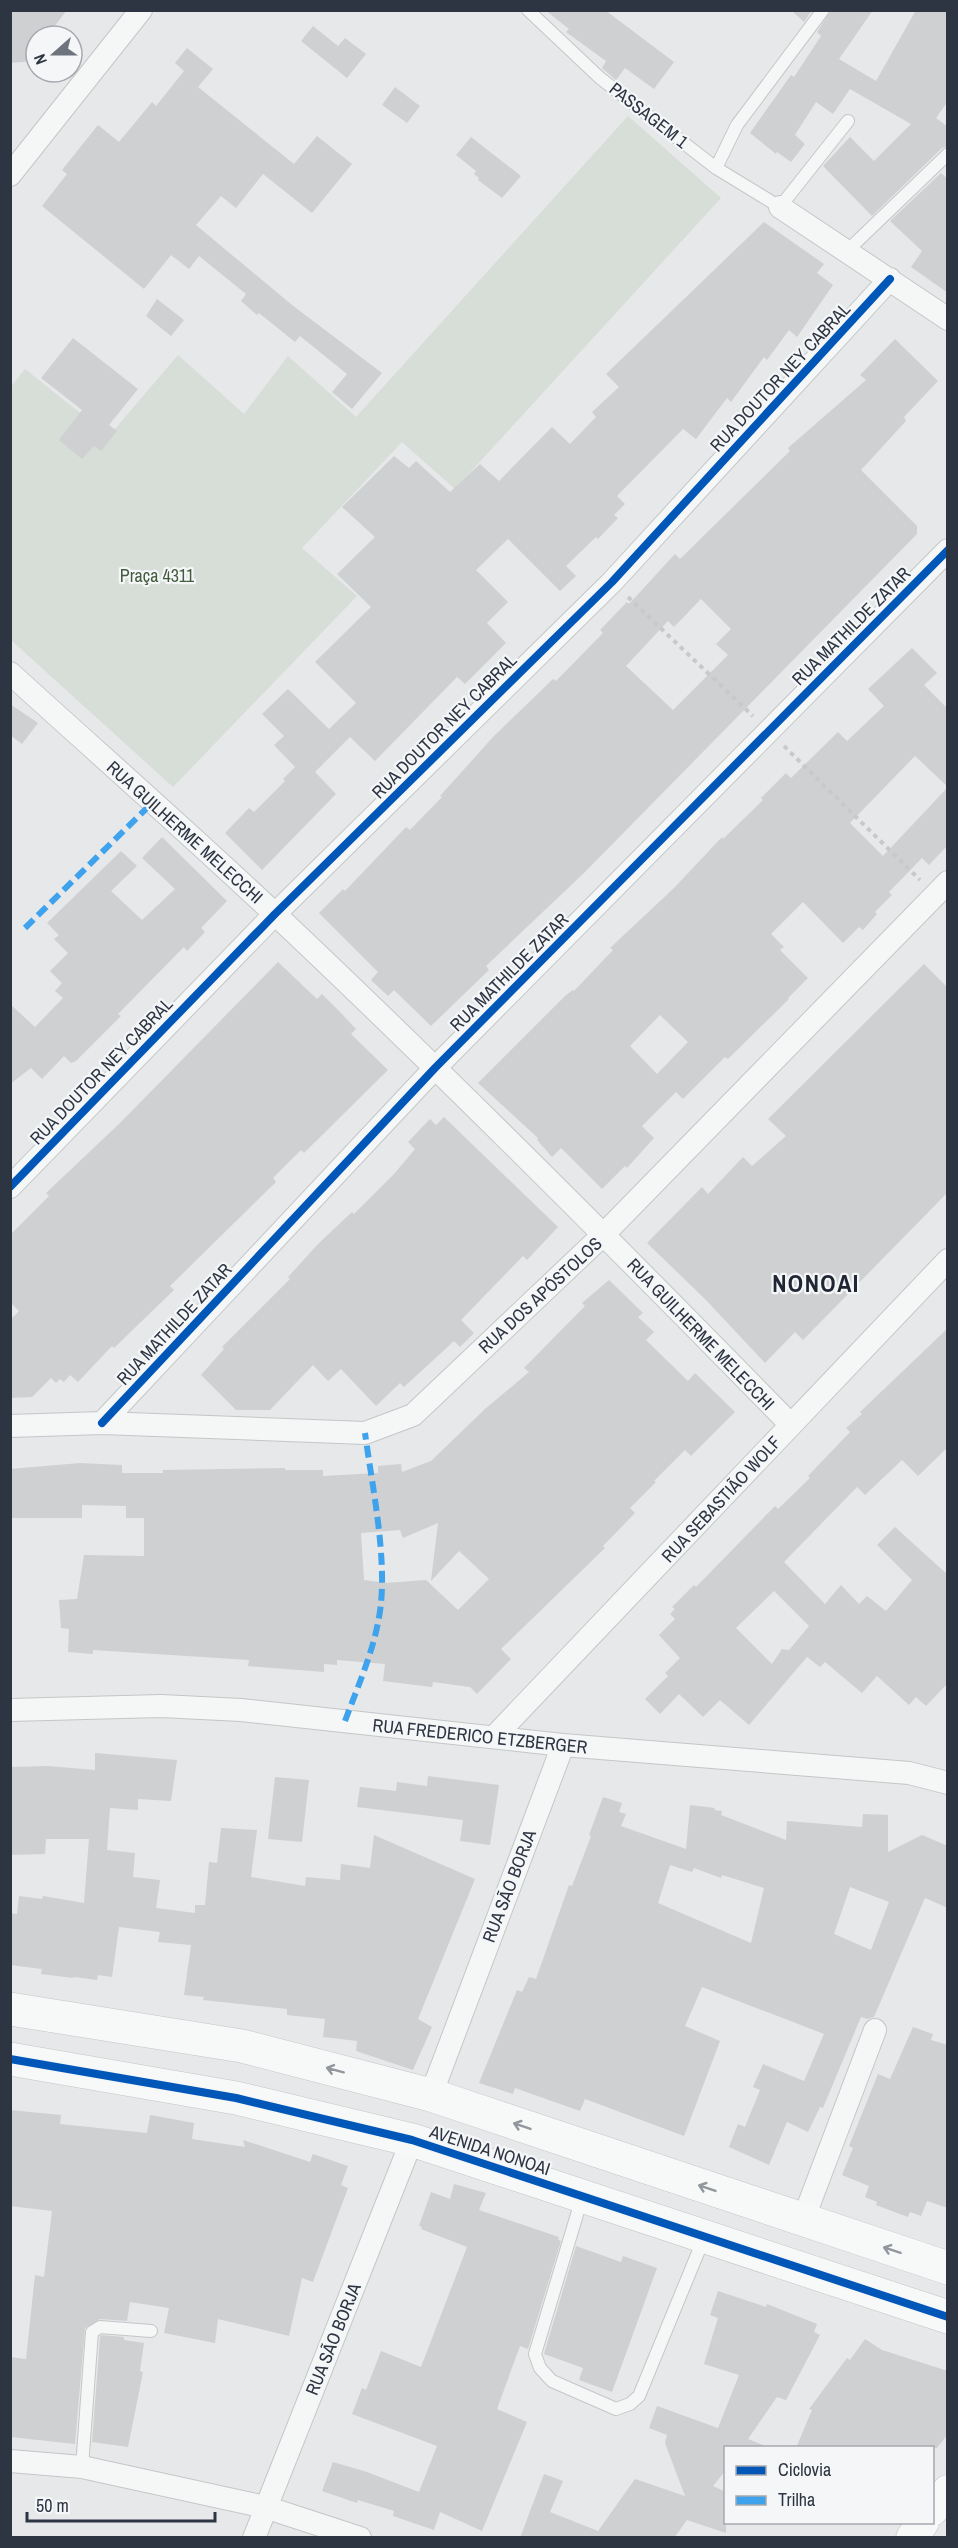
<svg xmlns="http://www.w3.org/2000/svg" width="958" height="2548" viewBox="0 0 958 2548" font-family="'Archivo Narrow',sans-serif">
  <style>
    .green { fill: #d7ddd7 }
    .building { fill: #ced0d2; fill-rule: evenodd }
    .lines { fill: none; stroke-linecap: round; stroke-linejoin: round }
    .lane-casing { stroke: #c4c6c8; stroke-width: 14 }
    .street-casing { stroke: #c4c6c8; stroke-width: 24 }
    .secondary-casing { stroke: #c4c6c8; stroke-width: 33 }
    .primary-casing { stroke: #c2c5c7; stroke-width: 34 }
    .path { stroke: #c7c9cc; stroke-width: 4; stroke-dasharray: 4.5 4.5; stroke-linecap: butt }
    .lane { stroke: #f5f6f6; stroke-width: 12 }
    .street { stroke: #f5f6f6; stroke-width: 22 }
    .secondary { stroke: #f7f8f8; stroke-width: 32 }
    .primary { stroke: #f7f8f8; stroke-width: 33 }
    .quiet { stroke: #3ea3ec; stroke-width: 6; stroke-dasharray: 12 6; stroke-linecap: butt }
    .cycleway-casing { stroke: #f4f6f8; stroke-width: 11 }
    .cycleway { stroke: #0057b8; stroke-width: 8 }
    .oneway { stroke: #92969d }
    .labels { text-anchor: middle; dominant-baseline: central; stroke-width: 4.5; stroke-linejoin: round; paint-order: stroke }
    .street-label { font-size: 18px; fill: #2e3542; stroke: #f4f6f8 }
    .park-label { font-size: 18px; fill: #435c3d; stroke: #f4f6f8 }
    .district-label { font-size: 24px; font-weight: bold; letter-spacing: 1.5px; fill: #202633; stroke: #f4f6f8 }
  </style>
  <rect width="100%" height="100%" fill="#e6e8ea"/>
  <!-- green -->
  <path class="green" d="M628 116 721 198 455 489 402 442 302 548 357 596 173 787 11 640 10 388 25 369 109 436 178 355 244 414 288 356 356 417Z"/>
  <!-- building -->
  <path class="building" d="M10 10H67L47 36H36V61L10 63Z
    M545 10H605L674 62 654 89 625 68 616 80 602 68 606 61 566 32 569 29Z
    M791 10H812L804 22Z
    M831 10H873L839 59 876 81 916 10H948V101L936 118 948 127V146L942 148 872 216 823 166 850 137 874 161 911 124 850 89 833 114 816 102 795 135 805 144 791 162 777 152 776 154 750 133 791 75 794 77 821 36 817 32Z
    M313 26 338 46 345 38 366 54 347 78 301 41Z
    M187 48 213 69 198 87 294 164 317 136 352 164 312 213 263 174 236 208 221 196 196 225 292 305 382 373 352 409 332 392 347 374 300 336 295 342 259 313 257 315 241 301 246 294 199 256 189 269 171 255 144 289 42 206 67 174 62 170 98 125 119 142 152 102 156 106 184 71 175 63Z
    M395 87 420 106 407 123 382 105Z
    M471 137 521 176 502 198 478 180 479 178 474 174 476 171 456 155Z
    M941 173 948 179V293L911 267 922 251 890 221Z
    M764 222 824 264 817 273 833 285 797 337 789 330 767 360 764 357 731 402 727 398 696 439 683 429 617 496 625 504 614 515 618 518 598 539 596 537 566 566 576 576 560 591 508 539 476 570 508 602 487 623 506 643 465 684 457 677 375 761 350 737 315 772 336 794 262 870 225 833 249 808 254 812 285 781 283 779 295 767 274 745 284 736 262 714 288 689 329 729 356 703 315 662 371 607 337 574 375 537 342 507 394 456 409 468 416 461 450 492 480 464 499 481 552 427 570 444 596 417 592 412 619 387 606 374Z
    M157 299 184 320 171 336 146 316Z
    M73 338 138 389 109 425 117 431 101 451 94 446 82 459 59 440 82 410 41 378Z
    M895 339 938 381 904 417 906 421 861 470 917 526V534L584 873 486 966 489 970 431 1026 394 990 388 996 371 980 378 972 319 913 343 889 345 891 406 827 410 830 442 797 440 796 493 737 553 679 556 681 603 633 600 630 627 602 629 604 675 554 680 559 790 451 788 448 866 380 860 375ZM701 599 731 629 716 644 728 655 673 710 626 666 668 621 674 627Z
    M912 648 937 673 924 685 948 709V787L915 756 850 823 883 856 948 787V845L929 865 922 858 889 892 892 895 875 912 877 914 863 930 859 927 843 943 803 902 771 934 784 947 780 950 808 978 788 998 789 999 728 1059 725 1057 683 1099 676 1092 642 1126 654 1138 627 1168 625 1166 602 1189 561 1148 552 1157 537 1140 538 1138 478 1083 566 995 573 990 574 991 613 950 610 948 674 888 722 837 723 839 763 800 761 798 786 773 791 778 838 732 847 741 884 706 868 689ZM660 1015 688 1042 657 1074 630 1046Z
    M10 704 38 723 22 744 10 735Z
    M162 837 227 901 201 928 205 932 187 951 184 947 177 954 118 1014 121 1016 76 1061 71 1063 64 1056 42 1079 31 1068 10 1084V1004L35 1027 63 998 55 991 62 983 50 971 68 953 54 939 59 935 47 923 121 851 137 866 111 891 142 920 175 889 142 858Z
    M278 962 317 999 322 994 339 1011 356 1029 351 1034 388 1070 304 1153 301 1150 273 1178 276 1182 170 1286 174 1290 114 1348 112 1346 78 1382 70 1375 64 1382 60 1379 56 1383 51 1378 32 1397 10 1398V1320L19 1311 10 1302V1235L49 1196 46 1193 120 1123Z
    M924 964 948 988V1192L803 1340 795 1332 765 1363 705 1299 647 1243 702 1187 708 1194 743 1157 752 1166 786 1136 768 1119Z
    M444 1117 558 1227 527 1260 523 1256 461 1320 474 1333 460 1347 454 1341 404 1387 400 1383 376 1406 341 1369 328 1381 313 1365 270 1410H236L201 1375 224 1349 222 1347 290 1279 288 1277 319 1243 352 1212 354 1214 394 1174 415 1149 408 1142 430 1119 436 1125Z
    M609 1280 643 1313 638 1317 654 1332 646 1340 688 1381 695 1373 735 1412 691 1456 685 1450 654 1481 656 1482 630 1508 635 1513 603 1546 605 1548 501 1649 511 1659 477 1694 470 1687 433 1682 432 1687 383 1681 385 1664 337 1660V1665L324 1664V1672L248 1666 249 1660 93 1650V1654L68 1652 69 1629 61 1628 59 1600 77 1599 84 1555 144 1556V1518H126V1506L82 1505V1518H10V1469L80 1463 122 1465V1473H163V1470L285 1468V1470H323V1476L378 1473V1466L401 1464 402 1472 431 1461 485 1409 529 1372 524 1368 585 1306 582 1303ZM438 1523 431 1581 459 1551 489 1579 458 1610 426 1580 386 1583 364 1580 361 1533 400 1530 403 1538Z
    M948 1328V1447L918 1476 902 1460 865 1495 857 1487 784 1562 825 1604 841 1585 859 1604 867 1596 886 1611 912 1580 877 1545 895 1527 948 1575V1683L926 1706 916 1697 909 1705 877 1676 862 1693 825 1662 820 1667 807 1657 749 1725 720 1700 703 1717 679 1694 660 1714 645 1699 668 1676 665 1673 680 1658 659 1635 675 1619 670 1614 675 1609 672 1607 694 1585 696 1587 775 1506 778 1509 810 1478 808 1476 850 1432 846 1428 862 1414 860 1412ZM774 1591 809 1626 789 1650 782 1649 772 1664 736 1628Z
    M95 1753 177 1760 171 1801 138 1799V1810L110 1808 107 1850 135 1853 133 1877 160 1880 156 1908 195 1913V1905H205L209 1862 217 1863 221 1828 257 1830 251 1877 305 1886 306 1877 340 1880 341 1864 370 1868 374 1835 475 1879 418 2019 432 2027 413 2070 356 2051 357 2041 323 2037 325 2019 287 2015V2009L203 2000 204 1997 184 1995 191 1945 158 1942 160 1932 119 1927 112 1977 98 1975 97 1980 74 1977 73 1978 41 1974 42 1969 10 1965V1913L17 1914 19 1896 42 1899 43 1896 84 1903 89 1839H46L45 1854 10 1855V1767L48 1766 95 1770Z
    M428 1776 499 1785 490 1845 460 1841 463 1820 357 1807 360 1787 396 1791 397 1782 427 1786Z
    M275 1777 309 1780 302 1842 268 1839Z
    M603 1797 622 1803 619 1812 626 1814 621 1826 686 1849 690 1805 715 1808 714 1810 722 1811 721 1815 786 1840 787 1821 862 1827 863 1814 888 1815V1852L922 1835 948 1846V1908L925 1898 874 2017 867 2019 861 2017 823 2108 820 2107 808 2132 787 2122 769 2165 729 2147 738 2124 745 2127 760 2090 753 2087 763 2064 804 2081 824 2034 702 1987 685 2026 720 2041 684 2136 585 2099 580 2111 515 2088 513 2094 479 2083 517 1990 522 1992 529 1977 536 1979 569 1885 572 1886 591 1836 589 1835ZM670 1865 692 1872 694 1868 721 1878 722 1875 764 1888 751 1943 658 1903ZM850 1887 889 1902 871 1950 834 1934Z
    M913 2027 933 2034 931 2040 948 2045V2208L927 2201 921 2216 910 2212 908 2217 876 2205 877 2202 865 2197 869 2186 842 2175 853 2148 849 2146 878 2074 890 2079Z
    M10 2110 61 2115 60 2124 147 2133 150 2115 194 2123 192 2139 245 2147 243 2140 310 2162 313 2154 348 2166 341 2185 348 2188 313 2282 302 2278 289 2336 218 2319 215 2343 164 2333 169 2308 130 2302 127 2321 100 2319 85 2328 75 2444 10 2437V2357L26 2359 35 2275 44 2277 52 2211 10 2206Z
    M454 2184 486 2193 479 2210 559 2237 558 2240 561 2241 528 2349 520 2346 497 2409 527 2422 482 2531 440 2512 434 2530 393 2516 394 2511 358 2500 357 2503 322 2491 333 2462 367 2472 419 2492 437 2446 352 2414 362 2388 366 2390 381 2351 421 2367 467 2247 421 2229 422 2227 419 2226 431 2192 450 2199Z
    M576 2246 621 2262 623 2256 657 2268 612 2392 579 2380 583 2368 544 2354Z
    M718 2291 766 2307 767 2304 817 2324 814 2332 820 2335 786 2400 777 2397 748 2439 763 2445V2448H726V2470L713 2486 726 2492V2533L687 2520 674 2538H520L544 2474 563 2481 550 2512 598 2531 635 2479 685 2496 665 2443 667 2435 649 2428 657 2406 718 2428 739 2375 704 2364 718 2318 710 2315Z
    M102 2335 124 2337V2340L144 2343 140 2371 143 2372 128 2447 92 2442 100 2337Z
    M865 2339 882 2350 948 2371V2434L937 2448H796L812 2410 809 2409 847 2358 850 2360Z"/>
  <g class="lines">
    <defs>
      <path id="lane" d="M528 10 600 78 716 168 780 207 848 121
        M716 168 737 125 823 10
        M847 251 948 154
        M582 2198 535 2354 540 2368 552 2381 616 2409 630 2404 639 2396 704 2238
        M82 2467 92 2332 100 2327 151 2331"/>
      <path id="street" d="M10 175 141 10
        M780 207 948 319
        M10 673C99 754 189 833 276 915 452 1081 622 1252 791 1425
        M10 1187 275 914 612 582 890 279
        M102 1423 435 1068 948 550
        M10 1426 102 1423 365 1433 413 1415 604 1234 948 882
        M10 1710 161 1706 241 1710 563 1745 909 1773 948 1783
        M494 1737 948 1260
        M431 2095 563 1745
        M803 2220 875 2030
        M10 2461 82 2467 265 2507 360 2538
        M254 2538 412 2140"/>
      <path id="secondary" d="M932 2510 948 2491
        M912 2538 923 2522"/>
      <path id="primary" d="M10 2009 242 2046 431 2095 948 2268
        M10 2059 236 2098 412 2140 948 2317"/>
    </defs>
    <!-- lane casing -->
    <use href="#lane" class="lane-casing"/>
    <!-- street casing -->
    <use href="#street" class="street-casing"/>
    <!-- secondary casing -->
    <use href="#secondary" class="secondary-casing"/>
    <!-- primary casing -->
    <use href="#primary" class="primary-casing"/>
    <!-- path -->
    <path class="path" d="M628 597 753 716
      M784 746 920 880"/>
    <!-- lane -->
    <use href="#lane" class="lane"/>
    <!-- street -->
    <use href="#street" class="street"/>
    <!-- secondary -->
    <use href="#secondary" class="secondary"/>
    <!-- primary -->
    <use href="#primary" class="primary"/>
    <!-- quiet -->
    <path class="quiet" d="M25 928 152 803
      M345 1721C359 1683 377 1644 381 1603 386 1551 372 1485 365 1433"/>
    <defs>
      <path id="cycleway" d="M10 1187 275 914 612 582 890 279
        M102 1423 435 1068 948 550
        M10 2059 236 2098 412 2140 948 2317"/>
    </defs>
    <!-- cycleway casing -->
    <use href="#cycleway" class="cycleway-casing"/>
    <!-- cycleway -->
    <use href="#cycleway" class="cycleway"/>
  </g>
  <!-- one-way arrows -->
  <defs><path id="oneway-shaft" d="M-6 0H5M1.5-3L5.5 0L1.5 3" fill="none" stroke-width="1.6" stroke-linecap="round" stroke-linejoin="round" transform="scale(1.5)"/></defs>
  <g class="oneway">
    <use href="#oneway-shaft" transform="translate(335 2070) rotate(-165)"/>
    <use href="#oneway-shaft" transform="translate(522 2126) rotate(-161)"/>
    <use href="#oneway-shaft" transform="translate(707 2188) rotate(-161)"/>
    <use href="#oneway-shaft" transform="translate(892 2250) rotate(-162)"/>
  </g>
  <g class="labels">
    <!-- street labels -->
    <g class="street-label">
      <text transform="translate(649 115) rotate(38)">PASSAGEM 1</text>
      <text transform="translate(780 377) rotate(-47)">RUA DOUTOR NEY CABRAL</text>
      <text transform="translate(851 626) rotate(-45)">RUA MATHILDE ZATAR</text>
      <text transform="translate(444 726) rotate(-45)">RUA DOUTOR NEY CABRAL</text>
      <text transform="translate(185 832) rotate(42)">RUA GUILHERME MELECCHI</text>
      <text transform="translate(509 972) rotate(-45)">RUA MATHILDE ZATAR</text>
      <text transform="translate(101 1071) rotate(-46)">RUA DOUTOR NEY CABRAL</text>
      <text transform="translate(540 1295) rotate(-43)">RUA DOS APÓSTOLOS</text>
      <text transform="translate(174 1324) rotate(-47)">RUA MATHILDE ZATAR</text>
      <text transform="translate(701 1334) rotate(46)">RUA GUILHERME MELECCHI</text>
      <text transform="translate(721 1499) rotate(-47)">RUA SEBASTIÃO WOLF</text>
      <text transform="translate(480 1736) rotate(6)">RUA FREDERICO ETZBERGER</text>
      <text transform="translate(509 1886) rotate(-69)">RUA SÃO BORJA</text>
      <text transform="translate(490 2150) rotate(18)">AVENIDA NONOAI</text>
      <text transform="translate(333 2339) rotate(-68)">RUA SÃO BORJA</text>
    </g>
    <!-- park labels -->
    <g class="park-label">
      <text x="157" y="575">Praça 4311</text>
    </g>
    <!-- district labels -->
    <g class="district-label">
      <text x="816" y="1283">NONOAI</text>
    </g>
  </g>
  <!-- border -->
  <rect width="958" height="2548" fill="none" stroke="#2e3542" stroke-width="24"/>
  <!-- legend -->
  <rect x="724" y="2446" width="210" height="78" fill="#f4f6f8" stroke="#a5a9af" stroke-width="1.5"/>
  <rect x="736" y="2466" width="30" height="9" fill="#0057b8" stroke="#a5a9af" stroke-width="1.5"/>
  <text x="778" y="2476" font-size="18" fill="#2e3542">Ciclovia</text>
  <rect x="736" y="2496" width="30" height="9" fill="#3ea3ec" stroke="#a5a9af" stroke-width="1.5"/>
  <text x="778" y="2506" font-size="18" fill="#2e3542">Trilha</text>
  <!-- north arrow -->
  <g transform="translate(54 54) rotate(249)"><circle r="28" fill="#f4f6f8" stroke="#a5a9af" stroke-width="1.5"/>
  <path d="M0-4.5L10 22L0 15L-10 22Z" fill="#6e747d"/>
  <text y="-9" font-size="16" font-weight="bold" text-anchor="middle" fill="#2e3542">N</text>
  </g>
  <!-- scale -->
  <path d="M27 2512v9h188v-9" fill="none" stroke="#2e3542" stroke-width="3"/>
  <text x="36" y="2512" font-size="18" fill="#2e3542" stroke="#f4f6f8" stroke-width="4.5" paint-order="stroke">50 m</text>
</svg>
